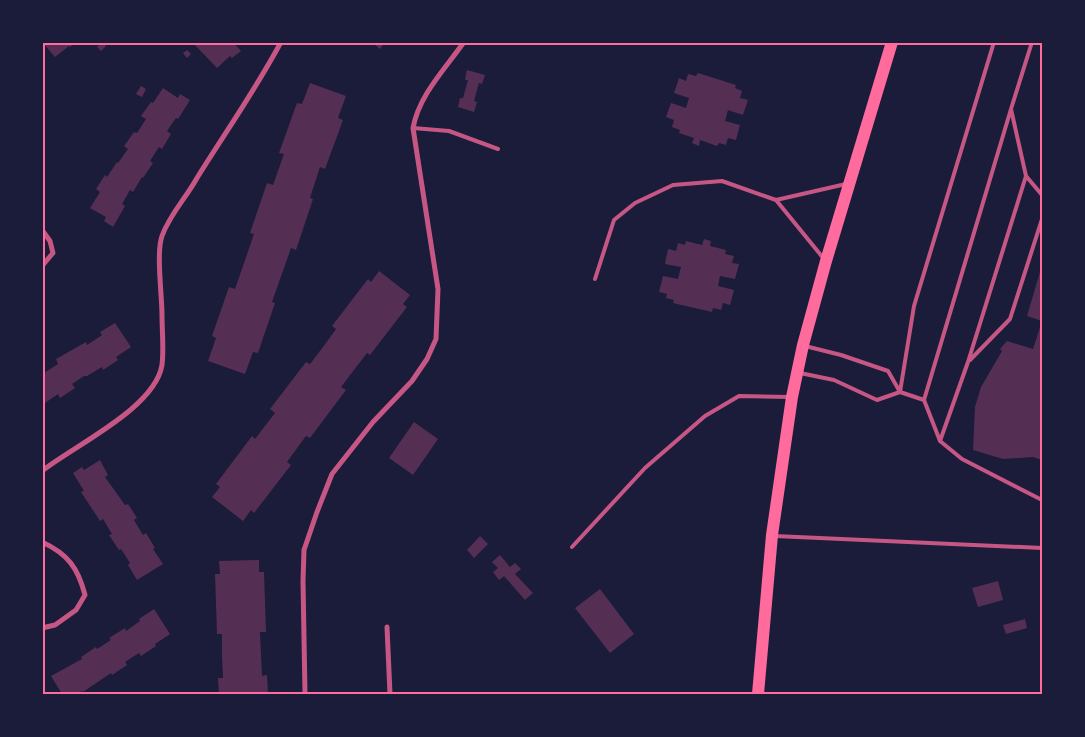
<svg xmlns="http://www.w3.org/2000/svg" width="1085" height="737" viewBox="0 0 1085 737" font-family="'IBM Plex Serif',serif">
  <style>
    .building { fill: #542f53 }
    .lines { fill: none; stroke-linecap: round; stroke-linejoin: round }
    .service { stroke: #c65784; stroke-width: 4 }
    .minor { stroke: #c65784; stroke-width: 5 }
    .primary { stroke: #ff6b9d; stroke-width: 12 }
    .neatline { fill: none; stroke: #ff6b9d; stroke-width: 2 }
  </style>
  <rect width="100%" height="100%" fill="#1b1b3a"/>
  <!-- building -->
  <path class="building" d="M42 42H76L70 47 69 46 55 57Z
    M102 42 106 46 101 51 97 47Z
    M192 42H233L241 51 232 58 230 56 217 68Z
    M372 42H385L380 49Z
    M187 50 191 54 187 58 183 53Z
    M467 70 485 75 482 84 479 83 474 101 477 102 474 112 458 107 460 98H463L468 80H465Z
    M698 73 736 85 735 88 742 91 740 98 748 100 743 115 728 110 725 121 740 125 736 140 728 138 726 145 719 143 717 146 700 140 699 146 692 143 694 138 679 133 680 130 672 127 674 120 666 117 671 103 686 108 689 98 674 93 679 78 686 81 688 74 696 76Z
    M310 83 346 96 338 118 343 120 325 169 320 167 310 198 313 199 296 250 291 248 272 302 275 303 258 353 253 352 245 374 208 361 216 338 212 336 229 287 235 289 254 234 250 233 267 183 273 185 284 154 279 153 297 103 302 104Z
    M141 86 146 89 142 97 136 94Z
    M163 88 178 98 180 94 190 100 178 119 176 118 167 131 171 134 162 149 159 147 150 161 153 163 143 178 142 177 133 192 130 190 122 204 125 206 113 227 104 221 106 217 90 208 100 192 96 189 105 175 107 177 117 162 118 163 128 149 124 146 134 132 137 133 146 119 141 116 151 102 153 103Z
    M704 239 711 241 710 246 726 250 725 254 734 256 732 263 739 264 735 279 720 276 718 286 734 290 730 305 723 303 721 310 713 308 712 312 673 303 674 300 666 298 667 294 659 292 663 276 678 279 681 267 665 264 668 249 676 251 678 243 685 245 686 241 702 245Z
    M1042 265V460L1033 457 1003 459 973 450 975 407 981 387 1002 351 1000 349 1007 341 1033 349 1042 321 1027 316Z
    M379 271 410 295 403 304 407 307 370 355 367 353 341 387 346 390 310 438 306 436 287 462 291 465 254 513 251 510 243 521 212 497 220 487 216 484 252 436 255 439 275 413 270 409 306 362 310 364 323 347 336 329 332 326 368 279 371 282Z
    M115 323 131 347 116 357 118 360 103 370 102 367 87 376H84L72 384 75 388 60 398 58 394 42 405V370L44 373 58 364 56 359 86 342 87 345 102 335 100 332Z
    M414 422 438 439 413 475 389 458Z
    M100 460 108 475 105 477 125 505 128 504 137 518 134 520 143 535 146 533 155 548 153 549 163 564 137 580 128 565 130 563 121 549 119 550 109 535 112 534 103 519 100 521 81 492 84 491 73 473 82 467 84 470Z
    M480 536 488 544 474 558 467 550Z
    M500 555 510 567 515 563 521 569 515 574 533 593 525 600 504 576 499 580 493 572 498 568 492 562Z
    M259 560V572H264L266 632H260L262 676 267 675 268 694H219L218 678H223L222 656V634H217L215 574H220L219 561Z
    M998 581 1003 600 978 607 972 588Z
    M600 589 634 634 610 653 575 608Z
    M154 609 170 634 155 644 156 646 141 656 139 653 125 662 127 665 112 675 111 673 83 692 82 691 76 694H62L51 676 82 659 81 657 96 647 97 649 111 640 109 638 125 628 126 631 140 621 139 619Z
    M1025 619 1027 628 1006 634 1003 625Z"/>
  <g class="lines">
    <!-- service -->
    <path class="service" d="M1011 109 924 400 940 441 962 459 1042 500
      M413 128 449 131 498 149
      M1026 176 1042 195
      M776 200 846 184
      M595 279 614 220 635 203 673 185 722 181 776 200 824 259
      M805 346 841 355 888 371 900 392
      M970 360 1010 319 1042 219
      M800 373 834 380 877 400 900 392 924 400
      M900 392 914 306 994 42
      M940 441 968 362 1026 176 1011 109 1032 42
      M775 536 1042 548
      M572 547 645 468 705 416 739 396 790 397"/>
    <!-- minor -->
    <path class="minor" d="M42 230 50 241 53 253 42 266
      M42 471C75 445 155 408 162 365 164 349 162 331 162 315 162 295 156 253 162 236 170 214 186 198 197 178 225 133 256 89 281 42
      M42 542C68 554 78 568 85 595L76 610 55 625 42 628
      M387 627 390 694
      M305 694 303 581 304 550 317 512 332 474 373 422 412 381 427 359 436 339 438 289 413 128C419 95 445 69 464 42"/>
    <!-- primary -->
    <path class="primary" d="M758 694 772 535 792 397 803 345 826 261 892 42"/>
  </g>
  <!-- border -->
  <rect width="1085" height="737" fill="none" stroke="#1b1b3a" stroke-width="88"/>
  <rect x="44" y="44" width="997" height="649" class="neatline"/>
</svg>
